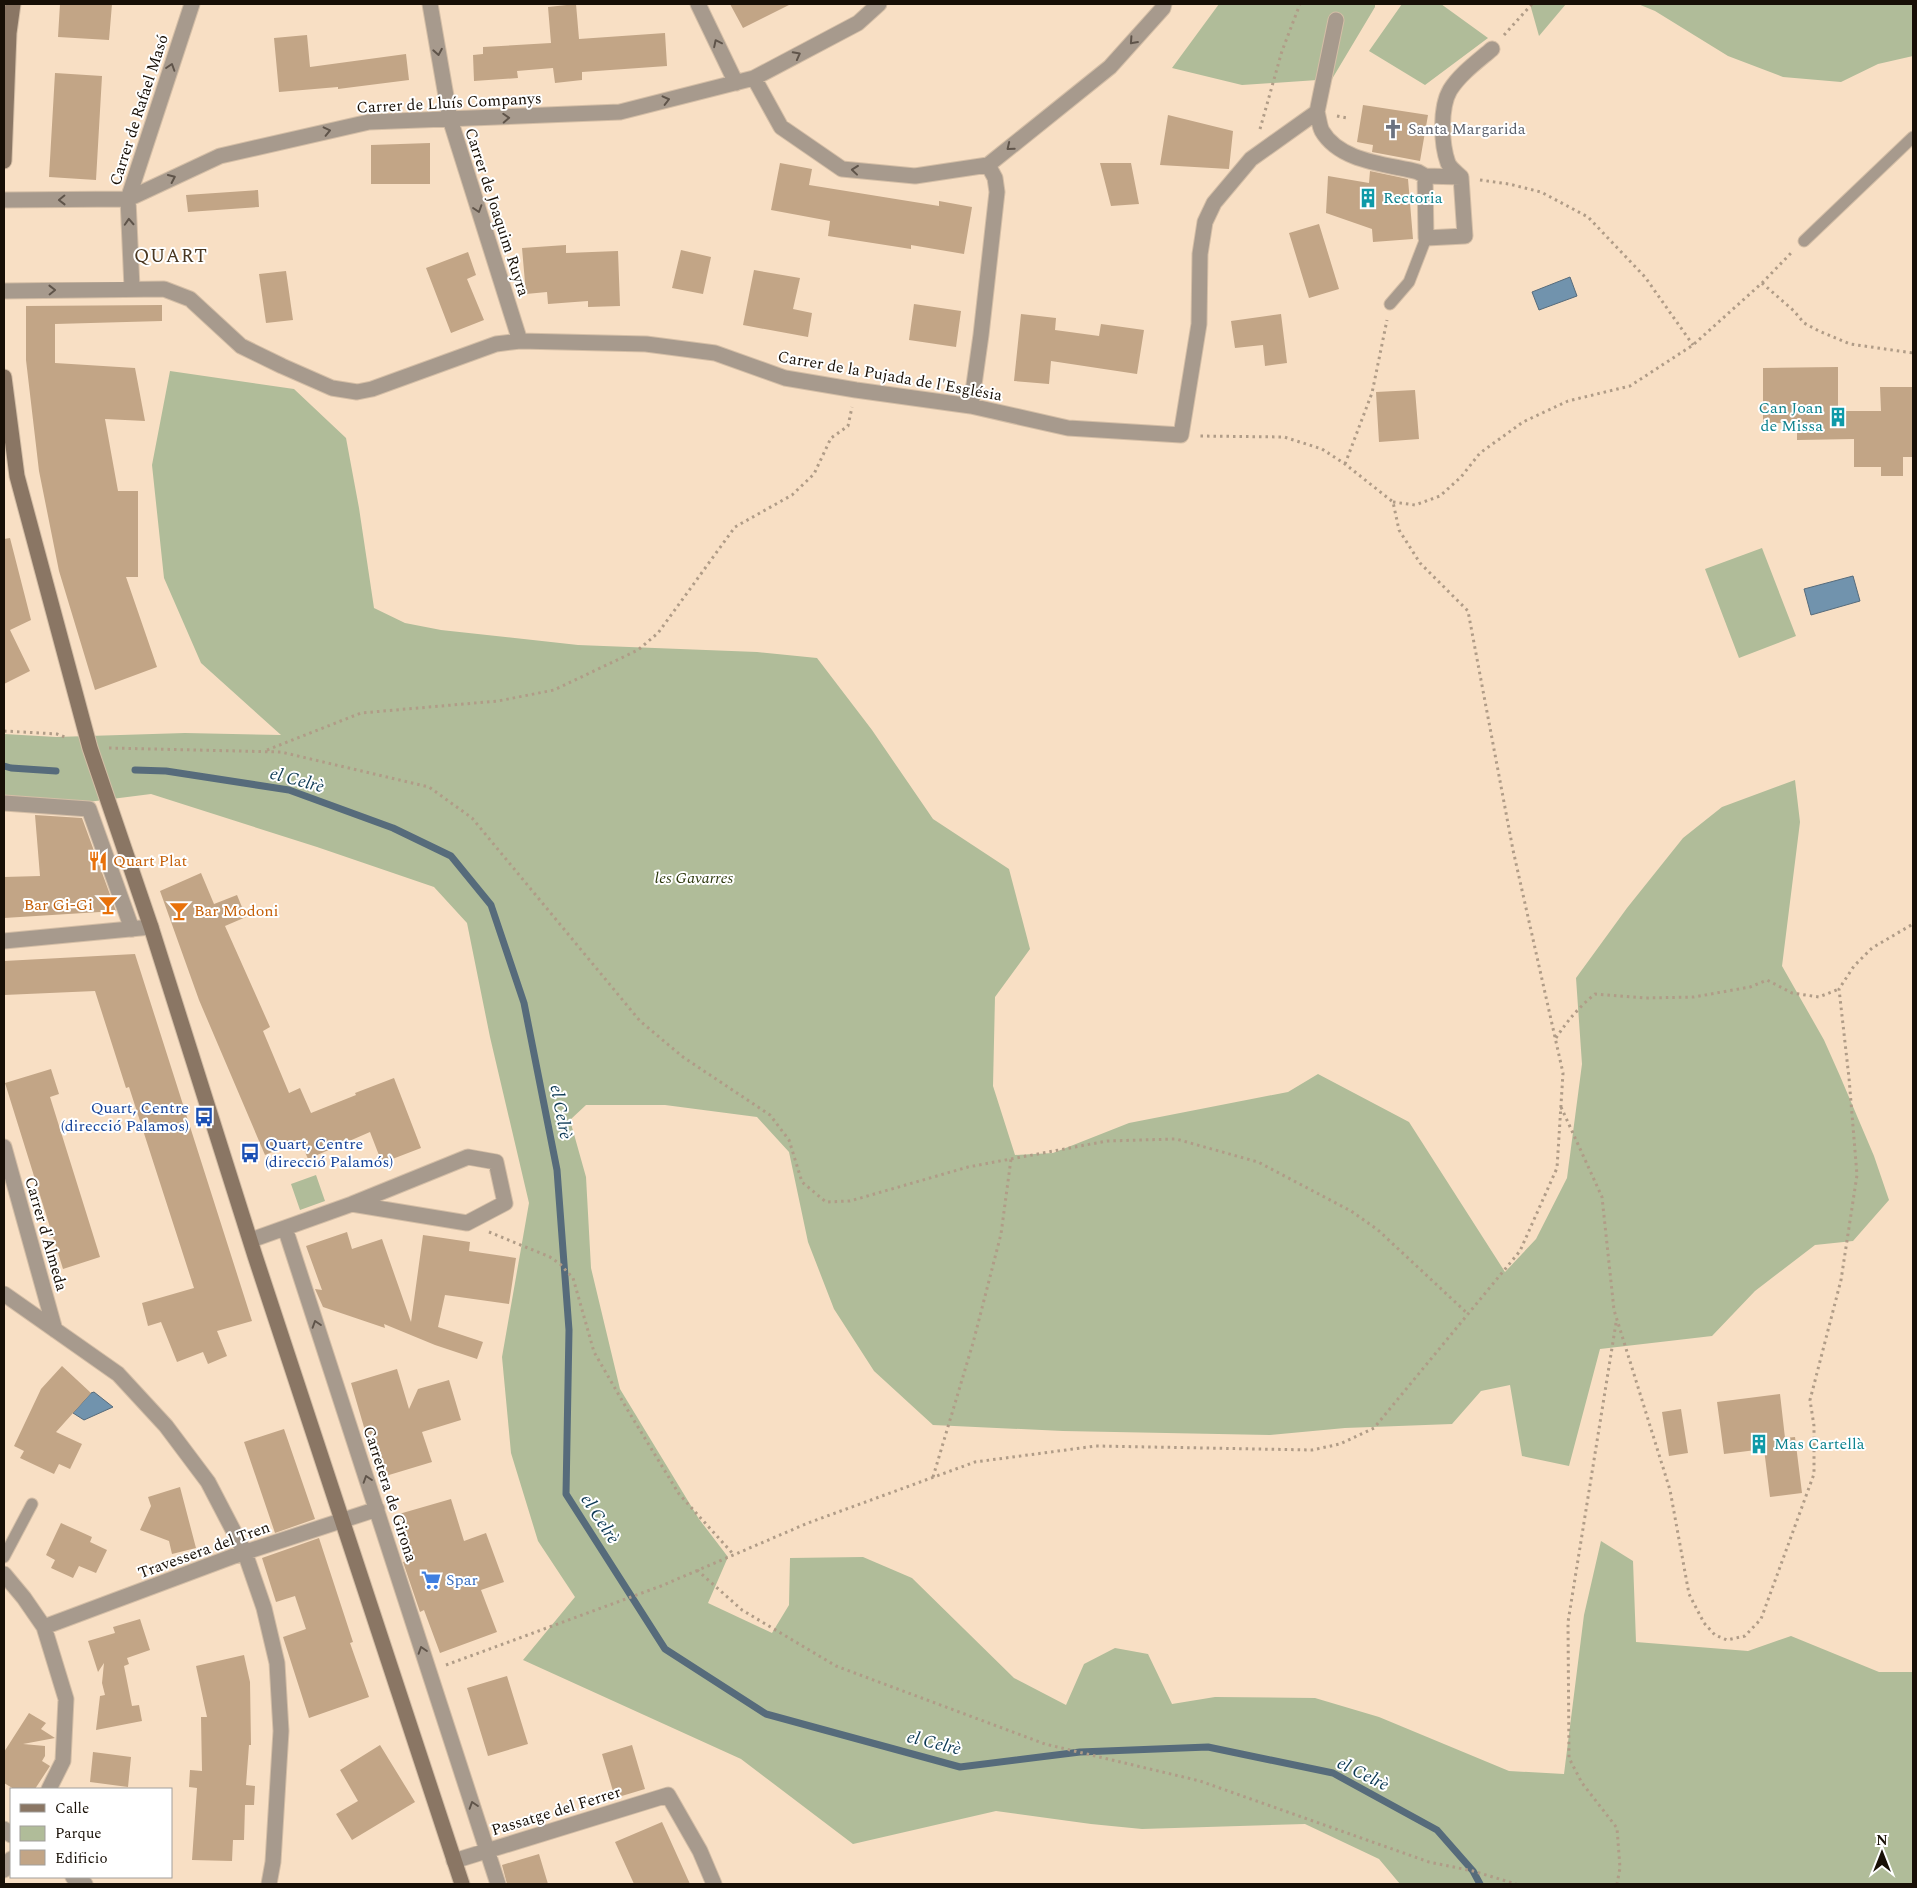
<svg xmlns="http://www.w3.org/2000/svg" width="1917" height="1888" viewBox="0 0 1917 1888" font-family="Spectral,serif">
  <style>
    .green { fill: #b0bc99 }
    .water { fill: #7193ad; stroke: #566b7b }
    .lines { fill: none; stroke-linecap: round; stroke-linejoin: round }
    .stream { stroke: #566b7b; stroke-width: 7 }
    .building { fill: #c2a586 }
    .service-casing { stroke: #d4bea6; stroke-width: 13 }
    .pedestrian-casing { stroke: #d4bea6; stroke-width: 17 }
    .minor-casing { stroke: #d4bea6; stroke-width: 17 }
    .secondary-casing { stroke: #d4bea6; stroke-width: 17 }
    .path { stroke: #b09c87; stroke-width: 3; stroke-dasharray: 2.5 4; stroke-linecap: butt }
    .service { stroke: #a79a8d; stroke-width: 11 }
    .pedestrian { stroke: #a79a8d; stroke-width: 15 }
    .minor { stroke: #a79a8d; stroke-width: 15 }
    .secondary { stroke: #8a7664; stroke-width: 15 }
    .oneway { stroke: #5f544a }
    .labels { text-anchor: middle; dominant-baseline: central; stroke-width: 4; stroke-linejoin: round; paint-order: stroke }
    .street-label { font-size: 16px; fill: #170f06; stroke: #fff }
    .worship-label { font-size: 16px; fill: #5b616d; stroke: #fff; text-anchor: start }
    .culture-label { font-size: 16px; fill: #0d838f; stroke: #fff; text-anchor: start }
    .food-label { font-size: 16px; fill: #c56008; stroke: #fff; text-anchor: start }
    .park-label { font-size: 16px; font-style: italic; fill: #2b370a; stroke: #fff }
    .transit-label { font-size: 16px; fill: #164399; stroke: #fff; text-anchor: end }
    .shop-label { font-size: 16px; fill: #366cbe; stroke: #fff; text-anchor: start }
    .water-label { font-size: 18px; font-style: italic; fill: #0b3854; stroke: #fff }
    .quarter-label { font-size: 19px; letter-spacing: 1px; fill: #49361f; stroke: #fff }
  </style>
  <rect width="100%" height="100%" fill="#f8dfc4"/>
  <!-- green -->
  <path class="green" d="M1219 4H1375V7L1332 79 1242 85 1172 68Z
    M1402 4H1441L1488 38 1425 85 1369 51Z
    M1530 4H1566L1539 36Z
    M1638 4H1913V56L1878 64 1841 82 1783 77 1728 56 1655 11Z
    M170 371 294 389 346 438 359 508 374 608 405 623 441 630 578 645 757 652 817 658 872 730 933 819 1009 869 1030 949 995 997 993 1086 1015 1155 1053 1153 1129 1123 1288 1092 1318 1074 1409 1122 1505 1272 1536 1239 1567 1178 1582 1064 1576 978 1627 908 1683 838 1722 807 1795 780 1800 822 1782 966 1824 1040 1840 1076 1874 1156 1889 1200 1853 1241 1815 1245 1755 1291 1712 1336 1600 1349 1569 1466 1522 1456 1510 1385 1481 1391 1452 1424 1345 1428 1270 1435 1063 1431 933 1425 874 1371 834 1309 808 1242 789 1152 757 1117 665 1105H586L570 1120 586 1177 591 1268 620 1389 699 1519 728 1557 708 1603 772 1633 789 1605 790 1558 863 1557 912 1578 1014 1678 1066 1705 1084 1664 1115 1648 1148 1654 1172 1704 1215 1697 1315 1698 1379 1717 1509 1771 1564 1774 1584 1615 1601 1541 1633 1561 1636 1642 1748 1651 1791 1636 1879 1672H1913V1884H1400L1379 1859 1305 1824 1142 1829 1091 1824 996 1811 853 1844 741 1759 523 1660 575 1597 538 1541 511 1453 502 1357 529 1203 490 1037 467 923 434 887 317 847 151 794 80 803 4 796V734L56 737 185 733 281 735 201 663 164 578 152 465Z
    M1762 548 1796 636 1739 658 1705 569Z
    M316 1175 325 1201 300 1210 291 1184Z"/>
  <!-- water -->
  <path class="water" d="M1570 277 1577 296 1539 310 1532 292Z
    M1853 576 1860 601 1811 615 1804 589Z
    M94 1392 113 1407 84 1420 73 1413 91 1393Z"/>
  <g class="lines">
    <!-- stream -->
    <path class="stream" d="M4 766 11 768 56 771
      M135 770 166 771 289 790 393 828 451 856 491 905 524 1003 557 1170 569 1330 566 1494 665 1649 766 1714 960 1767 1080 1752 1208 1747 1333 1773 1437 1830 1473 1871 1480 1884"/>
  </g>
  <!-- building -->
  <path class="building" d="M60 4H112L109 40 58 37Z
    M576 4 579 39 665 33 667 66 582 72V80L555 83 553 68 517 71 518 78 474 81 473 55 483 54V47L551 43 548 7Z
    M730 4H791L743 28Z
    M307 35 310 67 406 54 409 80 338 89V87L279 92 274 38Z
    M55 73 102 76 96 180 49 177Z
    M1363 105 1428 115 1420 161 1372 152 1373 145 1357 142Z
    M1168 115 1233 131 1229 169 1160 165Z
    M430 143V184H371V145Z
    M780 163 812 169 809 185 939 206V201L972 207 964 254 911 245V249L828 236 830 221 771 210Z
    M1100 163H1131L1139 204 1111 206Z
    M1370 171 1408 179 1413 239 1373 242 1372 229 1326 213 1328 176 1369 183Z
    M258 190 259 207 188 212 186 195Z
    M1319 224 1339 289 1309 298 1289 233Z
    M566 245V253L618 251 620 306 588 307V301L548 304 547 292 526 294 522 248Z
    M681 250 711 257 703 294 672 288Z
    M468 252 476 275 467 279 484 320 451 333 426 268Z
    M754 270 800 278 793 309 812 313 808 337 743 325Z
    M286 271 293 320 266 323 259 274Z
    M914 304 961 311 956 347 909 340Z
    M162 305V321L55 324V363L135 368 145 421 105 419 118 491H138V577H126L157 667 95 690 59 571 39 471 26 360V306Z
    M1021 314 1056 318 1055 330 1099 336 1101 324 1144 330 1137 374 1051 361 1049 384 1014 381Z
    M1281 314 1287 363 1265 366 1263 345 1235 348 1231 321Z
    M1838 367V411H1881L1880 387H1913V457H1903V476H1881V467H1854V439L1797 440V423H1763V368Z
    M1415 390 1419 439 1379 442 1376 392Z
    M10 538 31 620 10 630 30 671 4 684V539Z
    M35 815 82 818 116 911 4 918V877L40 876Z
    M201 873 214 904 237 895 246 917 225 926 270 1027 263 1031 289 1093 300 1088 311 1113 356 1095 355 1093 394 1078 421 1148 382 1163 370 1132 308 1159 300 1140 265 1155 199 1000 160 891Z
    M135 954 252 1321 217 1331 227 1356 208 1364 203 1352 177 1362 161 1322 148 1326 142 1303 194 1288 129 1087 126 1088 95 991 4 995V961Z
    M51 1069 59 1094 50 1097 100 1257 63 1269 5 1083Z
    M347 1232 352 1249 382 1239 411 1322 423 1235 470 1242 469 1251 516 1258 509 1304 445 1295 438 1327 483 1342 477 1359 435 1345 384 1324 385 1328 323 1307 315 1289 322 1290 306 1246Z
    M62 1366 91 1393 56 1432 82 1444 70 1469 59 1464 54 1474 20 1458 24 1451 14 1446 41 1389Z
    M397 1369 409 1409 418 1389 449 1380 461 1420 422 1432 432 1462 379 1478 351 1383Z
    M1780 1394 1785 1438 1795 1437 1802 1493 1770 1497 1764 1449 1724 1454 1717 1402Z
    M1681 1409 1688 1453 1669 1456 1662 1412Z
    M284 1429 315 1519 275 1533 244 1442Z
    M180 1487 196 1548 172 1554 169 1541 140 1530 151 1506 148 1497Z
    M451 1499 464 1541 486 1533 504 1582 481 1590 497 1632 440 1653 424 1610 420 1612 403 1562 413 1559 399 1514Z
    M61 1523 92 1537 90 1542 107 1550 96 1573 79 1566 73 1578 51 1568 55 1560 46 1555Z
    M319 1538 353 1642 350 1643 369 1697 309 1718 283 1637 306 1629 295 1596 276 1602 262 1558Z
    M140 1619 150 1650 127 1658 129 1664 124 1666 132 1706 139 1705 142 1721 96 1730 100 1696 105 1695 102 1683 104 1663 98 1672 88 1641 115 1633 113 1627Z
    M244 1655 250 1682 251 1745H249L246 1785 255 1786 254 1805H245L244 1840H233L232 1861 192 1860 197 1788 189 1787 190 1770 202 1771 201 1717H207L196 1666Z
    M507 1676 528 1744 488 1756 467 1688Z
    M29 1713 46 1723 41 1729 55 1738 23 1744 45 1746V1756L42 1761 50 1766 35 1789H14L4 1783V1752Z
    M380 1745 415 1802 352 1840 336 1814 358 1801 340 1770Z
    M632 1745 645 1789 615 1798 602 1754Z
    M93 1752 131 1757 128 1787 90 1782Z
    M662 1822 690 1884H634L615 1842Z
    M539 1854 548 1884H507L502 1865Z"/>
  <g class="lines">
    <defs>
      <path id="service" d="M1804 241 1913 137
        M1390 304 1409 282 1426 238
        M4 1557 32 1504"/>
      <path id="pedestrian" d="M4 803 89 809 132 929"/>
      <path id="minor" d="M430 4 450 119 520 341
        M698 4 736 83
        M754 78 781 127 842 169 915 176 988 165 1110 67 1163 8 1164 4
        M1317 112C1319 118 1319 125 1322 131 1340 162 1387 164 1418 172L1425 176 1461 177
        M1425 176 1426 238 1465 236 1461 177C1457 173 1450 168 1448 163 1441 144 1440 107 1450 90 1460 74 1478 61 1492 49
        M4 200 128 199 220 156 369 122 620 112 754 78 858 23 879 4
        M132 288 128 199 192 4
        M4 291 164 289 190 299 241 346 282 366 332 388 357 392 372 389 496 344 520 341 646 344 715 353 785 378 856 390 971 406 1068 428 1181 435 1199 324 1200 254 1205 222 1214 203 1251 159 1317 112 1336 20
        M971 406 981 335 997 192 995 178 988 165
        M4 941 151 927
        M4 1147 55 1330
        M285 1228 498 1884
        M251 1240 352 1204 468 1157 496 1162 505 1203 467 1223 352 1204
        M4 1294 118 1374 166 1426 208 1482 245 1553 264 1608 277 1663 281 1731 273 1862 269 1884
        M4 1574 24 1598 44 1627 66 1699 63 1761 49 1789
        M44 1627 234 1556 377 1509
        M4 1829 11 1835
        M454 1861 668 1795 700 1851 714 1884
        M4 1870 11 1859
        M73 1877 85 1884"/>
      <path id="secondary" d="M4 161 9 33 13 4
        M4 377 17 476 90 748 151 927 255 1256 462 1884"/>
    </defs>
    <!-- service casing -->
    <use href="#service" class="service-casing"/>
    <!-- pedestrian casing -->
    <use href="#pedestrian" class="pedestrian-casing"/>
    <!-- minor casing -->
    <use href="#minor" class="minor-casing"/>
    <!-- secondary casing -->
    <use href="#secondary" class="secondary-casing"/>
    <!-- path -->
    <path class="path" d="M1504 35 1532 4
      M1337 116 1347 118
      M1260 129 1282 51 1300 4
      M1480 180 1509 184 1541 192 1588 217 1645 277 1693 345
      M1762 283 1794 311 1804 323 1819 331 1850 344 1913 353
      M1345 464 1372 393 1387 320
      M1393 502 1415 505 1440 496 1461 477 1480 453 1523 422 1568 401 1630 386 1693 345 1762 283 1793 251
      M4 731 57 734 67 738
      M109 748 281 752 429 787 472 818 640 1021 683 1057 770 1115 789 1140 802 1182 826 1202 850 1201 968 1167 1107 1141 1176 1139 1258 1162 1351 1211 1378 1230 1468 1314
      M267 750 361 713 498 701 554 690 638 650 658 633 735 527 792 495 814 474 831 438 848 426 852 407
      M1556 1038C1567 1021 1579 1007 1595 994L1645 998 1694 997 1750 987 1767 980 1792 993 1819 997 1839 989
      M1561 1107 1602 1197 1614 1310 1670 1490 1689 1594 1704 1623 1715 1635 1727 1640 1745 1636 1761 1619 1814 1474V1426L1810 1400 1841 1280 1857 1175 1849 1078 1839 989 1854 966 1872 948 1913 924
      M489 1232 550 1257 560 1264 573 1278 594 1352 627 1409 679 1494 734 1555
      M1616 1323 1568 1622 1569 1758 1582 1783 1617 1828 1620 1868 1617 1884
      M933 1477 973 1343 1001 1234 1011 1159
      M697 1570 742 1610 836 1666 1045 1744 1200 1781 1429 1862 1473 1871 1516 1884
      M446 1665 661 1586 808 1523 975 1462 1096 1446 1312 1450 1340 1444 1374 1428 1520 1251 1557 1168 1563 1073 1513 850 1468 611 1420 563 1399 530 1393 502 1345 464 1322 449 1284 437 1198 436"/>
    <!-- service -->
    <use href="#service" class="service"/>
    <!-- pedestrian -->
    <use href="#pedestrian" class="pedestrian"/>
    <!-- minor -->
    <use href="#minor" class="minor"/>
    <!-- secondary -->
    <use href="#secondary" class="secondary"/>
  </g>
  <!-- one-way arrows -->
  <defs><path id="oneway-chevron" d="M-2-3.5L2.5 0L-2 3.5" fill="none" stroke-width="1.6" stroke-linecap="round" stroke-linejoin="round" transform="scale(1.25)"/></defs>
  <g class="oneway">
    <use href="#oneway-chevron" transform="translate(1133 41) rotate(132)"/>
    <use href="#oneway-chevron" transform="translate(717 43) rotate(-116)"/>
    <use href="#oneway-chevron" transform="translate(438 52) rotate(80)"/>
    <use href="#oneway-chevron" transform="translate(797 55) rotate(-28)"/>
    <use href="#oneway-chevron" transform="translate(171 67) rotate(-72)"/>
    <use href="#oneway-chevron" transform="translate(666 100) rotate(-14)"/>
    <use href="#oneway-chevron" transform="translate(506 118) rotate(-3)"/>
    <use href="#oneway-chevron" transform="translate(327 131) rotate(-13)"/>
    <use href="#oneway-chevron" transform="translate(1010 147) rotate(141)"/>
    <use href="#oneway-chevron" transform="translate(855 170) rotate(-174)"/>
    <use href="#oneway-chevron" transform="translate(172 178) rotate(-25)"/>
    <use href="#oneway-chevron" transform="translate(62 200) rotate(179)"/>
    <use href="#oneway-chevron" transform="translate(478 209) rotate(72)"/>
    <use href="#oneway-chevron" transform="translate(129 222) rotate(-93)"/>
    <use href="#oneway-chevron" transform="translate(52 290) rotate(-1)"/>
    <use href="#oneway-chevron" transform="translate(316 1324) rotate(-108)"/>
    <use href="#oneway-chevron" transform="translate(367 1479) rotate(-108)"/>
    <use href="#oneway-chevron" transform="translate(422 1650) rotate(-108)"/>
    <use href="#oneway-chevron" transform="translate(473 1805) rotate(-108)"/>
  </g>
  <!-- icons -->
  <defs>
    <symbol id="church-bare" viewBox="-9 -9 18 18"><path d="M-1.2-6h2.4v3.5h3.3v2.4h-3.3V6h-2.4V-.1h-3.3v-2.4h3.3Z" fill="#6b7280" stroke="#fff" stroke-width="2.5" paint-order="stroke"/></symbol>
    <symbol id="building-bare" viewBox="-9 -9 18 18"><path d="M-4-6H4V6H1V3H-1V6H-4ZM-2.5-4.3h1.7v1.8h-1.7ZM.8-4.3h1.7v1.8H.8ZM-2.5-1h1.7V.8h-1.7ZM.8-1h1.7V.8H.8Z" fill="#0f9aa8" stroke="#fff" stroke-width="2.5" paint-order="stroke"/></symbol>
    <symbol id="restaurant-bare" viewBox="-9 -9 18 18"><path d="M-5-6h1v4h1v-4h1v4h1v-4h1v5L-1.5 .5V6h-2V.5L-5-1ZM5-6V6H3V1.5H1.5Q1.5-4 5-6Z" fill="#e8710a" stroke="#fff" stroke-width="2.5" paint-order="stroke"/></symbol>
    <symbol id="bar-bare" viewBox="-9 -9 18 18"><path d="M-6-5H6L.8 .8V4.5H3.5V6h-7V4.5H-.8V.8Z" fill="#e8710a" stroke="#fff" stroke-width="2.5" paint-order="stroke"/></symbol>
    <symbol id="bus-bare" viewBox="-9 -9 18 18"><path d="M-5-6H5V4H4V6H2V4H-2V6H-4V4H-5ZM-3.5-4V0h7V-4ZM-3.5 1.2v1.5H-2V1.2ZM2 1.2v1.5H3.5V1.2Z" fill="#1a4fb4" stroke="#fff" stroke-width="2.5" paint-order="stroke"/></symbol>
    <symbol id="supermarket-bare" viewBox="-9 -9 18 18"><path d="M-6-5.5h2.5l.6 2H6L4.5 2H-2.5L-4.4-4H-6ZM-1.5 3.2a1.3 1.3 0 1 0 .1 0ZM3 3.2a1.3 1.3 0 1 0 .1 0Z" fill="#3f7fe0" stroke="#fff" stroke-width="2.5" paint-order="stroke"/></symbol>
  </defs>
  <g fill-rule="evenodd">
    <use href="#church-bare" x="1379" y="115" width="28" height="28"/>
    <use href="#building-bare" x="1354" y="184" width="28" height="28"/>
    <use href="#building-bare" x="1824" y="403" width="28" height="28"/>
    <use href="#restaurant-bare" x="84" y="847" width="28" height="28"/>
    <use href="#bar-bare" x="94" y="891" width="28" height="28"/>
    <use href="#bar-bare" x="165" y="897" width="28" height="28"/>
    <use href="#bus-bare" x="190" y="1103" width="28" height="28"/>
    <use href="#bus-bare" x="236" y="1139" width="28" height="28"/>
    <use href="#building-bare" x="1745" y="1430" width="28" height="28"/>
    <use href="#supermarket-bare" x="417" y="1566" width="28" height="28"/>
  </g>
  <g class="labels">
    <!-- street labels -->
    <g class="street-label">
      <text transform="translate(449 103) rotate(-3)">Carrer de Lluís Companys</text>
      <text transform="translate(139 110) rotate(-72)">Carrer de Rafael Masó</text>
      <text transform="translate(497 212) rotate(72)">Carrer de Joaquim Ruyra</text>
      <text transform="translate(890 376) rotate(10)">Carrer de la Pujada de l'Església</text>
      <text transform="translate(46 1234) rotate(74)">Carrer d'Almeda</text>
      <text transform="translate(390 1494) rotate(72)">Carretera de Girona</text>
      <text transform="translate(204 1550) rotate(-20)">Travessera del Tren</text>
      <text transform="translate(556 1811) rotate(-17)">Passatge del Ferrer</text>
    </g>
    <!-- worship labels -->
    <g class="worship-label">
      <text x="1408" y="129">Santa Margarida</text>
    </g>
    <!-- culture labels -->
    <g class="culture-label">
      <text x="1383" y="198">Rectoria</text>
      <text x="1823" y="408" text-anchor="end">Can Joan<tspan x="1823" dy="18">de Missa</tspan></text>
      <text x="1774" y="1444">Mas Cartellà</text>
    </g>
    <!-- food labels -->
    <g class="food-label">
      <text x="113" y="861">Quart Plat</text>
      <text x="93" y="905" text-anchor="end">Bar Gi-Gi</text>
      <text x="194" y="911">Bar Modoni</text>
    </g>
    <!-- park labels -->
    <g class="park-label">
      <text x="694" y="878">les Gavarres</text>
    </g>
    <!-- transit labels -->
    <g class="transit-label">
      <text x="189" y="1108">Quart, Centre<tspan x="189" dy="18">(direcció Palamos)</tspan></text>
      <text x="265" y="1144" text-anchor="start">Quart, Centre<tspan x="265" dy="18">(direcció Palamós)</tspan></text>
    </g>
    <!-- shop labels -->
    <g class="shop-label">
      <text x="446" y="1580">Spar</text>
    </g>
    <!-- water labels -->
    <g class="water-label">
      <text transform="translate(297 780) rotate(15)">el Celrè</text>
      <text transform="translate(561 1112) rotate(79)">el Celrè</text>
      <text transform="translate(600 1519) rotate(57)">el Celrè</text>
      <text transform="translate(934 1743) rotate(14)">el Celrè</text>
      <text transform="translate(1363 1774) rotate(26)">el Celrè</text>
    </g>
    <!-- quarter labels -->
    <g class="quarter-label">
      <text x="171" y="256">QUART</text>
    </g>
  </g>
  <!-- border -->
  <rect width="1917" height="1888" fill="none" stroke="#170f06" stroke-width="10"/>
  <!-- legend -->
  <rect x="10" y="1788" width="162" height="90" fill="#ffffff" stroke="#a29f9b"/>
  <rect x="20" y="1804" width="25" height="8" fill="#8a7664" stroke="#a29f9b"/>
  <text x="55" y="1813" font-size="15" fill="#170f06">Calle</text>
  <rect x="20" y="1826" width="25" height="15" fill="#b0bc99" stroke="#a29f9b"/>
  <text x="55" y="1838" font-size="15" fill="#170f06">Parque</text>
  <rect x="20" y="1850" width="25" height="15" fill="#c2a586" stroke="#a29f9b"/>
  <text x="55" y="1863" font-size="15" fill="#170f06">Edificio</text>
  <!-- north arrow -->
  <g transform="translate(1882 1853)" stroke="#ffffff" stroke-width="4" paint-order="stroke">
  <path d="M0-4L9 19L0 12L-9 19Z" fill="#170f06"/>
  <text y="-8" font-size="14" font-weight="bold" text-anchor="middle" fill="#170f06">N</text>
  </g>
</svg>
